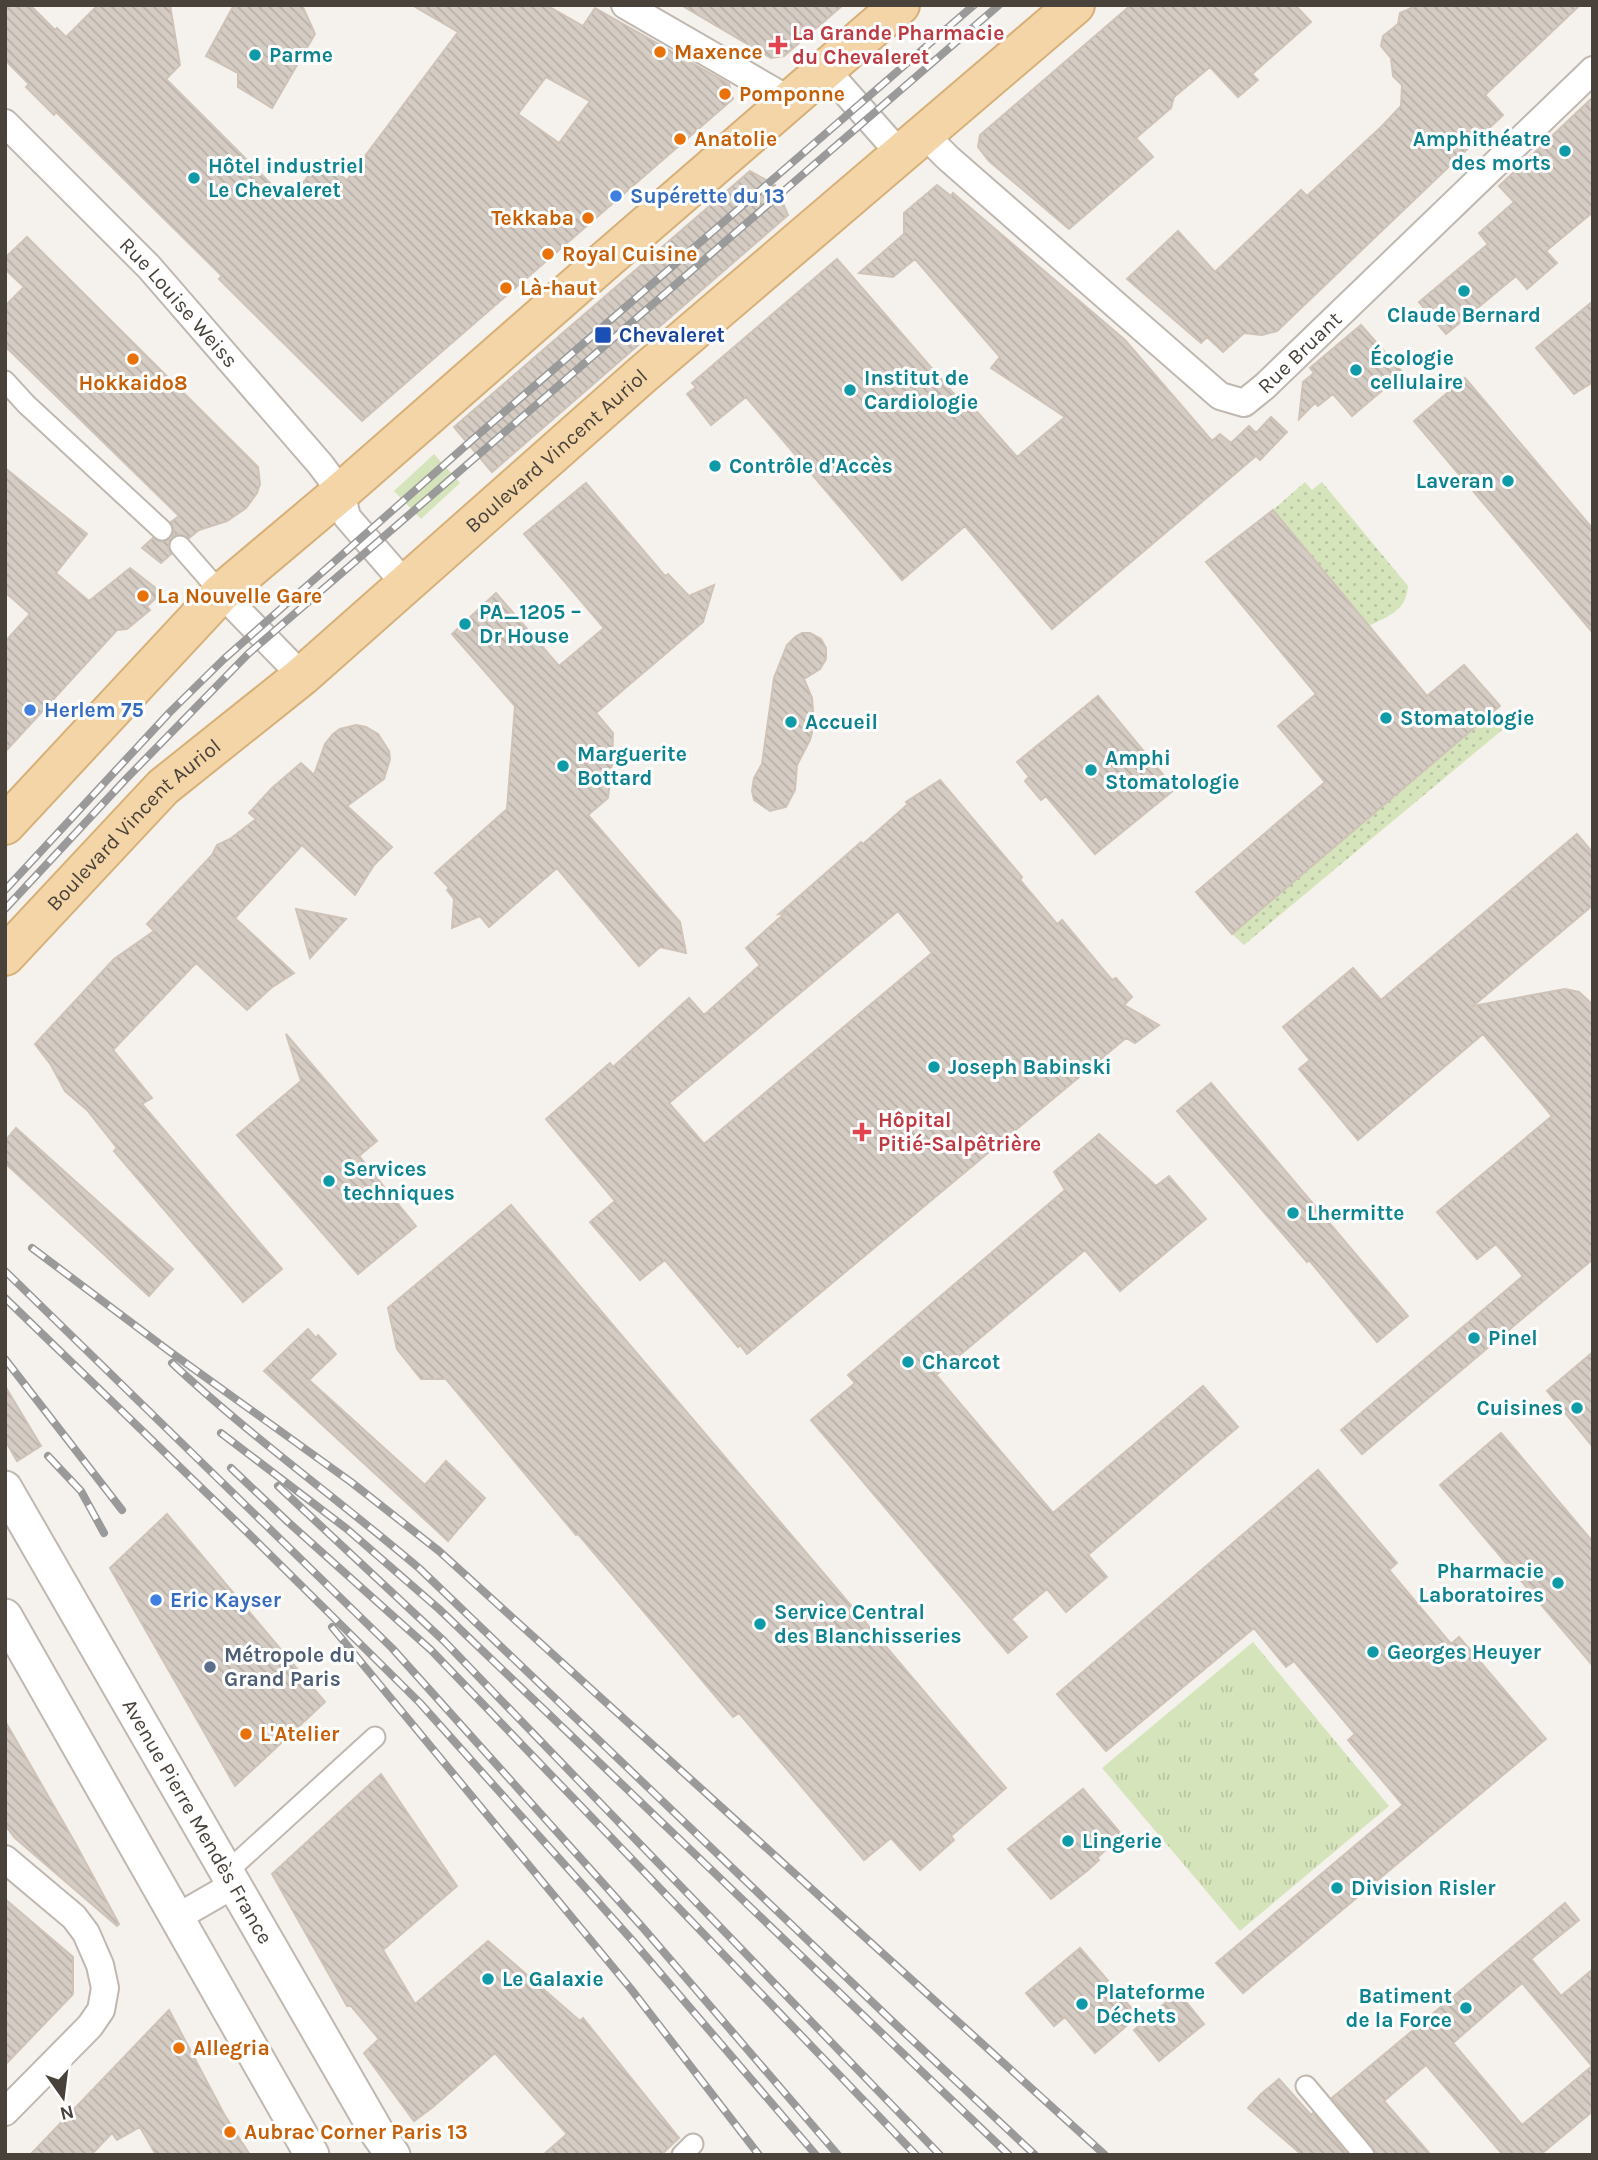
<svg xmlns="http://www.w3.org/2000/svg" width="1598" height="2160" viewBox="0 0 1598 2160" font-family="Karla,sans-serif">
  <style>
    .grass { fill: url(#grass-dots) }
    .park { fill: url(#park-tufts) }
    .pitch { fill: #d6e4bb }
    .building { fill: url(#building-back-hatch); stroke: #cfc3b8; stroke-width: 2; fill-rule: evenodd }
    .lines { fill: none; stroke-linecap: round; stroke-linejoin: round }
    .pedestrian-casing { stroke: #c0b8b0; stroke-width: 23 }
    .minor-casing { stroke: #c0b8b0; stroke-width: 30 }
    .tertiary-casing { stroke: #c0b8b0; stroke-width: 37 }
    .primary-casing { stroke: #d7b078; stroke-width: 42 }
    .pedestrian { stroke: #fff; stroke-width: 19 }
    .minor { stroke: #fff; stroke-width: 26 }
    .tertiary { stroke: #fff; stroke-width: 33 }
    .primary { stroke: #f3d5a8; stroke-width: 38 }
    .rail-casing { stroke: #9a9a9a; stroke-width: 8 }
    .rail { stroke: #fff; stroke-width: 5; stroke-dasharray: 16; stroke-linecap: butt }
    .health-dot { fill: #e0444e; stroke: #fff; stroke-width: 2.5 }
    .food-dot { fill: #e8710a; stroke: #fff; stroke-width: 2.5 }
    .culture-dot { fill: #0f9aa8; stroke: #fff; stroke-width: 2.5 }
    .shop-dot { fill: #3f7fe0; stroke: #fff; stroke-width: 2.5 }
    .transit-dot { fill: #1a4fb4; stroke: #fff; stroke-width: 2.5 }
    .service-dot { fill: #5c6f8a; stroke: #fff; stroke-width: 2.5 }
    .labels { text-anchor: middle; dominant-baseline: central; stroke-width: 6; stroke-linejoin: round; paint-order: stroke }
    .health-label { font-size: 21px; font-weight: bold; fill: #be3a42; stroke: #fff; text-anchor: start }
    .food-label { font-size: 21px; font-weight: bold; fill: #c56008; stroke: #fff; text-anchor: start }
    .culture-label { font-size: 21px; font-weight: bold; fill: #0d838f; stroke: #fff; text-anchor: start }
    .shop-label { font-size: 21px; font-weight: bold; fill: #366cbe; stroke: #fff; text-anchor: start }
    .street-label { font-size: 21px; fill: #49423b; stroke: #fff }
    .transit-label { font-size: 21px; font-weight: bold; fill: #164399; stroke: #fff; text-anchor: start }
    .service-label { font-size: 21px; font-weight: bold; fill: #4e5e75; stroke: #fff; text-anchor: start }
  </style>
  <defs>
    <pattern id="grass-dots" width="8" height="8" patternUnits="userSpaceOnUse" patternTransform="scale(1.75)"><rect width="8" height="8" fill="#d6e4bb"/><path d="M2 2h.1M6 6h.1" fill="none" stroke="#b9c5a2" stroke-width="1.8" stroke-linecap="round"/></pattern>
    <pattern id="park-tufts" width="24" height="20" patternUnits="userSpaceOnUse" patternTransform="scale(1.75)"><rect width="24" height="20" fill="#d6e4bb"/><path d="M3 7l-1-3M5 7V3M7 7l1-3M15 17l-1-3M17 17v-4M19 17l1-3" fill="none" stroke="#b9c5a2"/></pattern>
    <pattern id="building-back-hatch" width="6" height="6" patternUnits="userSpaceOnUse" patternTransform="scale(1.75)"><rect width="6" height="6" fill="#d5ccc4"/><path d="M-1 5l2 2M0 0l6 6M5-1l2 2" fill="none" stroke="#b8b0a9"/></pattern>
  </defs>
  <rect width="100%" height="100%" fill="#f5f2ed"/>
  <!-- grass -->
  <path class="grass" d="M1305 482 1312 490 1322 482 1408 586C1406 611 1390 615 1369 626L1273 510Z
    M1493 711 1507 726 1244 945 1232 934Z"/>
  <!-- park -->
  <path class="park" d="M1253 1642 1389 1806 1240 1931 1102 1768Z"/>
  <!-- pitch -->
  <path class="pitch" d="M434 454 460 483 421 519 394 491Z"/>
  <!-- building -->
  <path class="building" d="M5 5H30L55 30 57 28 66 37 98 5H170L180 65 166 79 289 202 320 160 347 180 458 32 412 5H546L583 26 595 8 729 84 733 99 362 421 219 279 222 276 56 112 54 115 26 87 29 84 5 60ZM546 77 590 101 559 143 518 114Z
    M234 5H302L315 34 272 108 238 87V73L206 56Z
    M681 5H843L784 56 771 58Z
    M1131 5H1295L1311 22 1252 74 1258 80 1238 97 1210 67 1174 97 1171 108 1136 138 1153 157 1069 229 989 161 978 147 980 135Z
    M1418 5H1580L1485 95 1503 115 1277 331 1262 335 1244 333 1223 352 1207 337 1201 343 1127 279 1178 231 1215 272 1301 190 1307 196 1381 127 1401 106 1402 85 1393 76 1391 58 1381 46 1383 36 1398 24 1400 13Z
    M1593 97V212L1546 251 1557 263 1527 289 1516 276 1446 334 1419 302 1488 244 1479 233 1514 202 1499 186Z
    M750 171 775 185 788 215 492 472 454 427Z
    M937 185 951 196 953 193 1125 340 1212 441 1220 434 1231 443 1249 426 1256 433 1271 417 1287 432 1260 460 1256 456 1052 629 965 526 902 580 746 397 711 425 687 394 696 387 692 383 837 259 961 402 964 397 1017 457 1065 417 991 368 1000 357 915 259 893 277 859 273 904 234V213Z
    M27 237 258 467 260 484 257 493 246 508 227 521 199 530 189 538 178 534 172 537 174 532 171 522 179 516 5 346V306L24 287 5 269V258Z
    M1593 301V382L1574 394 1536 348Z
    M1361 325 1403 373 1352 416 1333 394 1318 406 1315 403 1299 419 1303 382 1314 373 1310 368Z
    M1465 378 1593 529V633L1414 421Z
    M5 468 87 534 56 573 89 601 130 568 162 593 147 606 150 610 127 629 117 630 5 752V642L30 614 5 592Z
    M586 483 665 576 668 574 689 596 714 585 703 622 596 713 613 733 612 764 608 798 588 815 680 922 686 953 660 947 639 966 557 868 489 927 480 916 452 928 454 899 447 890 449 888 435 873 507 809 515 706 452 634 496 593 559 666 604 628 524 534Z
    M1273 510 1427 696 1464 665 1500 706 1232 934 1196 892 1325 782 1278 726 1316 694 1206 562Z
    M153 538 160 542 171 539 168 548 171 554 161 563 142 548Z
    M802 633H810L821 639 826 648V659L820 669 804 679 812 698 814 725 810 740 797 765 795 790 786 807 770 811 754 800 752 791 754 778 762 764 774 678 787 645 795 637Z
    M1098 696 1175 789 1095 854 1046 796 1041 800 1025 781 1029 777 1017 762Z
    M356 725 366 727 378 734 389 751 390 759 384 779 347 806 392 847 374 865 355 895 302 845 235 918 294 973 271 988 247 1010 196 963 113 1050 152 1098 142 1104 282 1269 243 1302 114 1151 117 1148 87 1110 65 1091 51 1065 35 1044 114 959 154 931 147 924 212 855 217 845 230 839 256 819 249 813 272 788 301 763 314 775 325 744 333 734 340 729Z
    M940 780 1022 877 1020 880 1057 924 1062 920 1112 980 1116 978 1132 997 1124 1005 1159 1025 1135 1043 1126 1038 747 1354 740 1345 738 1347 665 1260 640 1280 590 1222 615 1201 546 1119 610 1063 613 1067 689 998 704 1015 760 965 746 948 785 913 779 914 861 842 863 844 908 804 906 802ZM898 911 932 953 704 1144 669 1103Z
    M1577 834 1593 853V905L1473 1006 1565 989 1579 992 1593 1005V1259L1362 1454 1341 1430 1523 1276 1496 1244 1477 1259 1437 1212 1552 1116 1483 1034 1358 1140 1299 1069 1310 1060 1283 1027 1353 968 1381 1000Z
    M296 909 346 919 310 958Z
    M286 1034 377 1141 359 1156 416 1226 358 1274 237 1135 301 1081Z
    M1211 1083 1408 1316 1377 1342 1309 1260 1307 1262 1177 1111Z
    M16 1128 173 1269 149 1296 5 1163V1141Z
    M1099 1134 1156 1186 1169 1176 1206 1219 1120 1291 1085 1250 936 1375 1053 1513 1203 1386 1238 1427 1088 1555 1107 1577 1066 1612 1047 1589 1011 1619 1027 1637 1008 1653 811 1420 855 1383 848 1375 1065 1190 1054 1172Z
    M511 1205 1006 1788 951 1836 954 1840 920 1870 891 1838 864 1860 739 1713 733 1717 578 1534 576 1535 446 1379H421L397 1349 388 1308Z
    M308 1329 316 1338 318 1335 336 1354 309 1380 425 1485 446 1461 485 1498 448 1541 264 1371Z
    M1593 1352V1447L1547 1391Z
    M5 1386 41 1446 17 1461 5 1440Z
    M1501 1433 1593 1542V1666L1440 1485Z
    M1318 1470 1397 1563 1389 1570 1451 1644 1459 1637 1546 1739 1243 1993 1216 1963 1403 1805 1348 1740 1355 1734 1294 1661 1286 1667 1254 1628 1106 1751 1057 1694Z
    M167 1514 325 1702 235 1786 110 1568Z
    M5 1721 74 1841 119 1924 117 1926 15 1838 5 1825Z
    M381 1774 457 1886 383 1950 415 2004 488 1941 580 2021 583 2018 679 2138 661 2155H543L567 2134 495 2053 433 2107 414 2121 364 2053 379 2039 351 2006H347L272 1874Z
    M1083 1789 1122 1835 1097 1858 1099 1860 1087 1871 1051 1899 1008 1849Z
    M5 1899 73 1957V1994L5 2065Z
    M1565 1903 1579 1920 1531 1959 1561 1996 1593 1969V2111L1540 2155H1503L1426 2065 1384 2101 1431 2155H1376L1373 2147 1332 2098ZM1522 1983 1592 2066 1522 2125 1453 2043Z
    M1080 1948 1138 2016 1095 2053 1065 2017 1054 2026 1026 1993Z
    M1178 1992 1204 2024 1159 2061 1134 2030Z
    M169 2010 224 2114 250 2155H156L140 2127 117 2140 112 2133 91 2155H30Z
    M1279 2079 1311 2115 1313 2113 1348 2155H1302L1248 2108 1261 2094Z"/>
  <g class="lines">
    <defs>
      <path id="pedestrian" d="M5 381 26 404 162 530
        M180 546 221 593
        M228 1871 375 1737
        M1306 2086 1364 2155
        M682 2155 693 2144"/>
      <g id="minor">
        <path d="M625 5 791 101"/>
        <path d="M826 70 901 155"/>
        <path id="s1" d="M5 123 149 267 320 464 341 492 347 517 406 585"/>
        <path id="s2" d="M925 135 948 158 1220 396 1244 403 1265 386 1593 70"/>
        <path d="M221 593 302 676"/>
        <path d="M5 1859 74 1917 86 1933 100 1965 105 1988 101 2010 90 2026 5 2112"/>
        <path d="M176 1918 235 1884"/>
      </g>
      <g id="tertiary">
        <path id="s3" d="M5 1488 378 2134 393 2155"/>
        <path d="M5 1616 312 2155"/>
      </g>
      <g id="primary">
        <path d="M5 825 221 593 341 492 607 259 900 5"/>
        <path id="s4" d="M5 956 163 787 302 676 643 374 1075 5"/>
      </g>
    </defs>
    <!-- pedestrian casing -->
    <use href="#pedestrian" class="pedestrian-casing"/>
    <!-- minor casing -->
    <use href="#minor" class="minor-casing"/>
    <!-- tertiary casing -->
    <use href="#tertiary" class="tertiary-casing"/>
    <!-- primary casing -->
    <use href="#primary" class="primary-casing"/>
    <!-- pedestrian -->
    <use href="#pedestrian" class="pedestrian"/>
    <!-- minor -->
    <use href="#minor" class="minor"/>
    <!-- tertiary -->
    <use href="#tertiary" class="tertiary"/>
    <!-- primary -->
    <use href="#primary" class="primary"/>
    <defs>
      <path id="rail" d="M5 890 170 712 224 659 479 434 974 5
        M5 909 125 780 248 654 999 5
        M32 1248 169 1351 351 1482 439 1551 1105 2155
        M5 1271 392 1648 644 1929 838 2155
        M5 1298 248 1533 420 1703 632 1940 816 2155
        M5 1359 122 1510
        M172 1363C250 1436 338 1499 420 1569L890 2019 1035 2155
        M221 1433 347 1529 439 1609 1009 2155
        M48 1456 81 1491 104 1533
        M231 1468 288 1522 431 1650 916 2155
        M278 1486 444 1641 940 2155
        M332 1627 631 1989 759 2155"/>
    </defs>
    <!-- rail casing -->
    <use href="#rail" class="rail-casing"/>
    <!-- rail -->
    <use href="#rail" class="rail"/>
  </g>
  <!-- markers -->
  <g class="health-dot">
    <path d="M774.5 34.5h7v7h7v7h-7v7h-7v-7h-7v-7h7z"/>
    <path d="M858.5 1121.5h7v7h7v7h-7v7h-7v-7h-7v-7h7z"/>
  </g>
  <g class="food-dot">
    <circle cx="660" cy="52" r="7"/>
    <circle cx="725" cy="94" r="7"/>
    <circle cx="680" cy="139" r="7"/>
    <circle cx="588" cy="218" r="7"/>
    <circle cx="548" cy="254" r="7"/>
    <circle cx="506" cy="288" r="7"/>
    <circle cx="133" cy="359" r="7"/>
    <circle cx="143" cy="596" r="7"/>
    <circle cx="246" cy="1734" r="7"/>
    <circle cx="179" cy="2048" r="7"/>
    <circle cx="230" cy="2132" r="7"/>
  </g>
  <g class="culture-dot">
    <circle cx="255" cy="55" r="7"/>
    <circle cx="1565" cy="151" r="7"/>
    <circle cx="194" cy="178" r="7"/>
    <circle cx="1464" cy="291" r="7"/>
    <circle cx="1356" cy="370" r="7"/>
    <circle cx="850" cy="390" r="7"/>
    <circle cx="715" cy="466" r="7"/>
    <circle cx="1508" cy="481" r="7"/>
    <circle cx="465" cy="624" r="7"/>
    <circle cx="1386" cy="718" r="7"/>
    <circle cx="791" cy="722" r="7"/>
    <circle cx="563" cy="766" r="7"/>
    <circle cx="1091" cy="770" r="7"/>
    <circle cx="934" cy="1067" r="7"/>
    <circle cx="329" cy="1181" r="7"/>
    <circle cx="1293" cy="1213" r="7"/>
    <circle cx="1474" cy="1338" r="7"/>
    <circle cx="908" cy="1362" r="7"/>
    <circle cx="1577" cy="1408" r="7"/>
    <circle cx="1558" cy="1583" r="7"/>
    <circle cx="760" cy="1624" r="7"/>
    <circle cx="1373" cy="1652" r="7"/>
    <circle cx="1068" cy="1841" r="7"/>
    <circle cx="1337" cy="1888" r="7"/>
    <circle cx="488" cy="1979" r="7"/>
    <circle cx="1082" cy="2004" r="7"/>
    <circle cx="1466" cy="2008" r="7"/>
  </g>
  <g class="shop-dot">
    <circle cx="616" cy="196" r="7"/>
    <circle cx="30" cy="710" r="7"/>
    <circle cx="156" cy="1600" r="7"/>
  </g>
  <rect class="transit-dot" x="594" y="326" width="18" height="18" rx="3.5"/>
  <circle class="service-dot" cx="210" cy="1667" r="7"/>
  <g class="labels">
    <!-- health labels -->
    <g class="health-label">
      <text x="792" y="33">La Grande Pharmacie<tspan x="792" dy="24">du Chevaleret</tspan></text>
      <text x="878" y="1120">Hôpital<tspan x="878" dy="24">Pitié-Salpêtrière</tspan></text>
    </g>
    <!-- food labels -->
    <g class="food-label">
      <text x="674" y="52">Maxence</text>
      <text x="739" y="94">Pomponne</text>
      <text x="694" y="139">Anatolie</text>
      <text x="574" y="218" text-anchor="end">Tekkaba</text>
      <text x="562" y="254">Royal Cuisine</text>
      <text x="520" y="288">Là-haut</text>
      <text x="133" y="383" text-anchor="middle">Hokkaido8</text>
      <text x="157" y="596">La Nouvelle Gare</text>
      <text x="260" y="1734">L'Atelier</text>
      <text x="193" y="2048">Allegria</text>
      <text x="244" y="2132">Aubrac Corner Paris 13</text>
    </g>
    <!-- culture labels -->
    <g class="culture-label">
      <text x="269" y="55">Parme</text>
      <text x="1551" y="139" text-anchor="end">Amphithéatre<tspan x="1551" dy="24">des morts</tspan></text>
      <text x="208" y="166">Hôtel industriel<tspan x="208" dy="24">Le Chevaleret</tspan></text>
      <text x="1464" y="315" text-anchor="middle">Claude Bernard</text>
      <text x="1370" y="358">Écologie<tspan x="1370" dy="24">cellulaire</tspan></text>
      <text x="864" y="378">Institut de<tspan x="864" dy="24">Cardiologie</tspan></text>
      <text x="729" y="466">Contrôle d'Accès</text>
      <text x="1494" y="481" text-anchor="end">Laveran</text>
      <text x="479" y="612">PA_1205 –<tspan x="479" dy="24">Dr House</tspan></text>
      <text x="1400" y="718">Stomatologie</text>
      <text x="805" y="722">Accueil</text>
      <text x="577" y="754">Marguerite<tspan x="577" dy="24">Bottard</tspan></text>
      <text x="1105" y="758">Amphi<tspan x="1105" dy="24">Stomatologie</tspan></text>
      <text x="948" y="1067">Joseph Babinski</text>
      <text x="343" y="1169">Services<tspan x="343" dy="24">techniques</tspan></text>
      <text x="1307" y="1213">Lhermitte</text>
      <text x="1488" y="1338">Pinel</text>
      <text x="922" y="1362">Charcot</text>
      <text x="1563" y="1408" text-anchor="end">Cuisines</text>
      <text x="1544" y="1571" text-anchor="end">Pharmacie<tspan x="1544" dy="24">Laboratoires</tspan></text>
      <text x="774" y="1612">Service Central<tspan x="774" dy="24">des Blanchisseries</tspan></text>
      <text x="1387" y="1652">Georges Heuyer</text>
      <text x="1082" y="1841">Lingerie</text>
      <text x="1351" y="1888">Division Risler</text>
      <text x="502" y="1979">Le Galaxie</text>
      <text x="1096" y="1992">Plateforme<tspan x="1096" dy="24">Déchets</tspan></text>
      <text x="1452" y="1996" text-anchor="end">Batiment<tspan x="1452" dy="24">de la Force</tspan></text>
    </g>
    <!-- shop labels -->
    <g class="shop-label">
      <text x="630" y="196">Supérette du 13</text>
      <text x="44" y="710">Herlem 75</text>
      <text x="170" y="1600">Eric Kayser</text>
    </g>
    <!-- street labels -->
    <g class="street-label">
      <text stroke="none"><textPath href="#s1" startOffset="250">Rue Louise Weiss</textPath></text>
      <text stroke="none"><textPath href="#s2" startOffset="494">Rue Bruant</textPath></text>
      <text stroke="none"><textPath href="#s4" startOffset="749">Boulevard Vincent Auriol</textPath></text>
      <text stroke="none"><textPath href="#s4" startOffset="184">Boulevard Vincent Auriol</textPath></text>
      <text stroke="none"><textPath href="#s3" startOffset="385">Avenue Pierre Mendès France</textPath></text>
    </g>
    <!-- transit labels -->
    <g class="transit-label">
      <text x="619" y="335">Chevaleret</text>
    </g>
    <!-- service labels -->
    <g class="service-label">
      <text x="224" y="1655">Métropole du<tspan x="224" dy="24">Grand Paris</tspan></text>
    </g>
  </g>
  <!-- border -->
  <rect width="1598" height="2160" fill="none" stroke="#49423b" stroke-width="14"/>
  <!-- north arrow -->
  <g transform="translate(63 2097) rotate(166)" stroke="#ffffff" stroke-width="5" paint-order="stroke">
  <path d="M0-5L12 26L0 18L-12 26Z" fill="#49423b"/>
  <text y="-10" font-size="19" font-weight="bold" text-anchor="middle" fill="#49423b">N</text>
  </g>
</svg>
